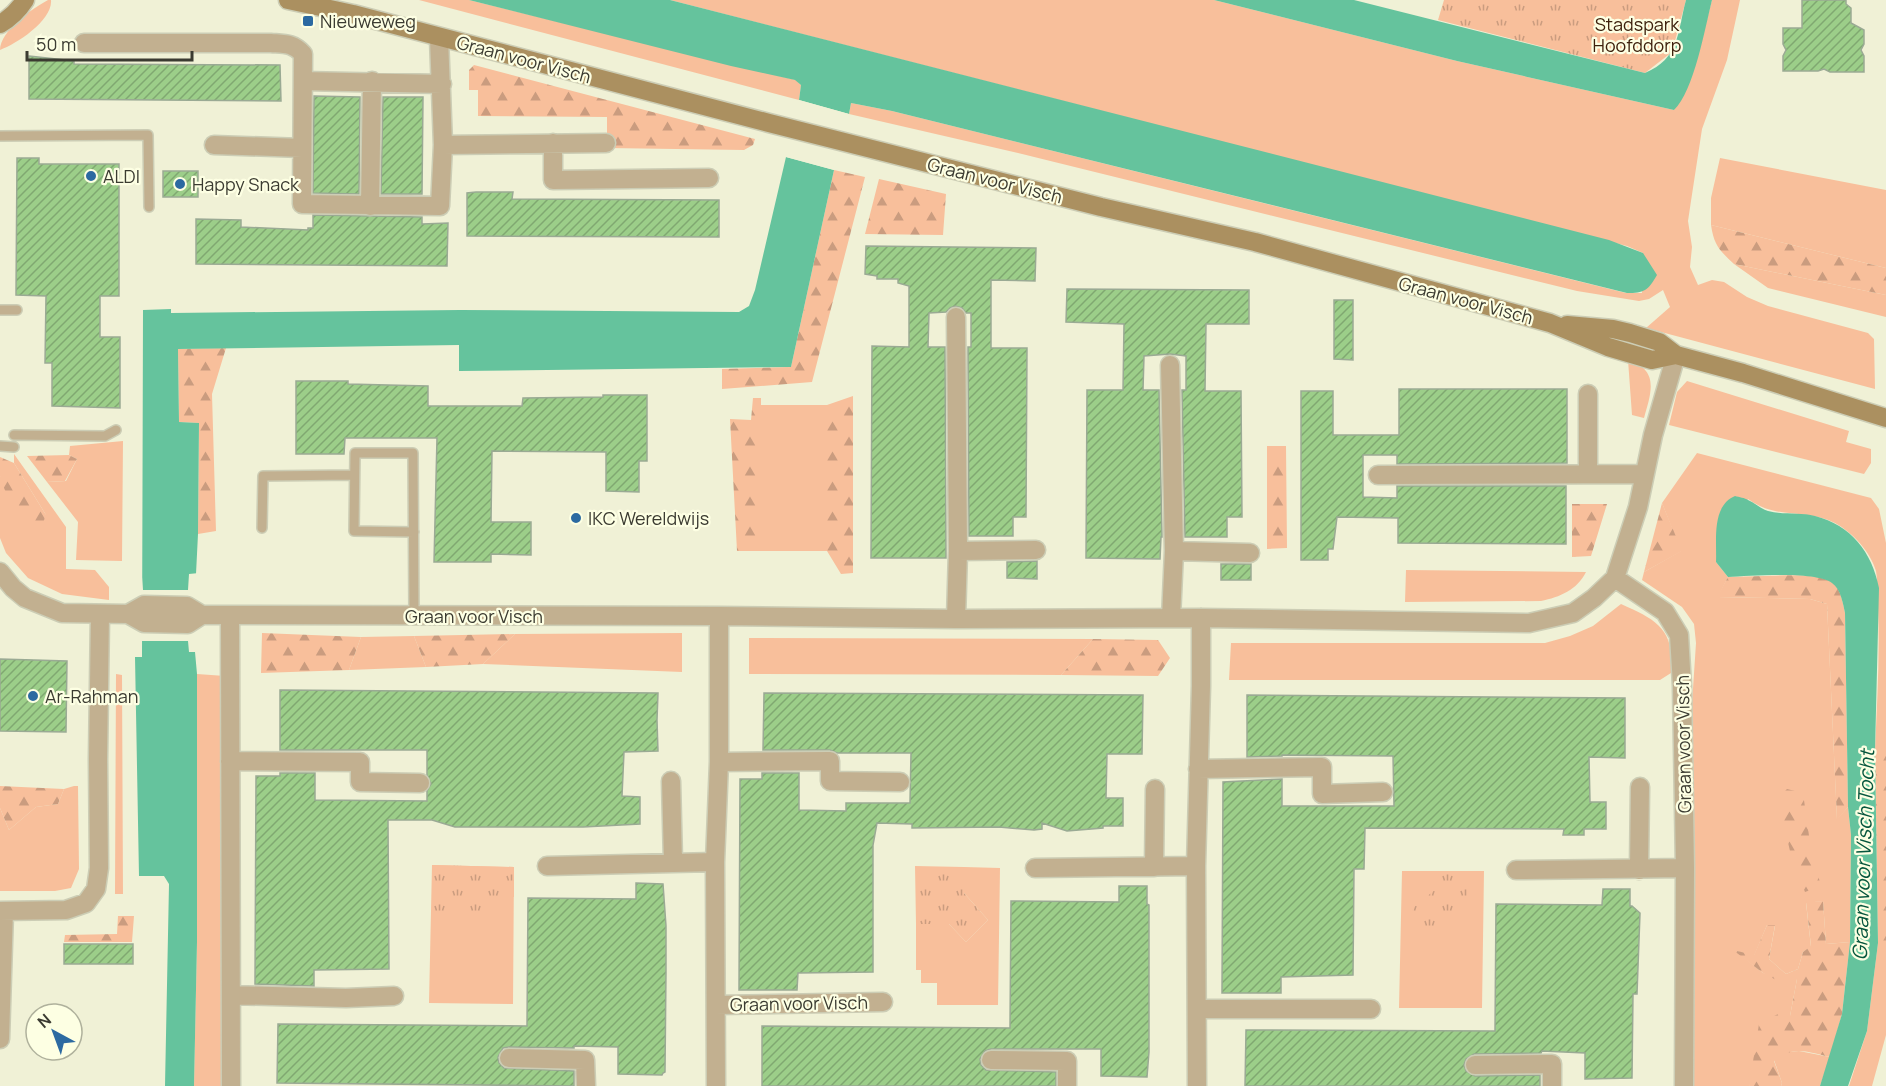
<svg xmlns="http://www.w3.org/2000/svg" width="1886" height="1086" viewBox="0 0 1886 1086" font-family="Manrope,sans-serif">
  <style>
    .green { fill: #f8bf9b }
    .forest { fill: url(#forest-firs) }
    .park { fill: url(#park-tufts) }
    .water { fill: #65c39d }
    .pier { fill: #f0f1d6 }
    .building { fill: url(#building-hatch); stroke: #9aaa94; stroke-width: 1.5 }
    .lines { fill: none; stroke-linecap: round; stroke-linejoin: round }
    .lane-casing { stroke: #cccdb5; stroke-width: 12 }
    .street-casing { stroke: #cccdb5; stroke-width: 21 }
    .secondary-casing { stroke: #cccdb5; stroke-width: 21 }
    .lane { stroke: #c2b090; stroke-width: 9 }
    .street { stroke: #c2b090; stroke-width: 18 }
    .secondary { stroke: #ab9060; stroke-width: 18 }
    .poi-dot { fill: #2c6aa1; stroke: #fdffe3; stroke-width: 2 }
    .labels { text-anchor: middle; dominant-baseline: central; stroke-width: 4.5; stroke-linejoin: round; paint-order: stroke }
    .poi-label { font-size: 18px; fill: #3b3b31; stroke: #fdffe3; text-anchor: start }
    .park-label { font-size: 18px; fill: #3e210d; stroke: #fdffe3 }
    .street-label { font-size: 18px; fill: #3b3b31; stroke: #fdffe3 }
    .water-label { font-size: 20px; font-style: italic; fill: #06563d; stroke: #fdffe3 }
  </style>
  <defs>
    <pattern id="forest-firs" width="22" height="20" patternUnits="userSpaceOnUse" patternTransform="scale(1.5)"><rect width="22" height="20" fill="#f8bf9b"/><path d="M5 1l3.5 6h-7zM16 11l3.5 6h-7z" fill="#ca9c7f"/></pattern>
    <pattern id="park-tufts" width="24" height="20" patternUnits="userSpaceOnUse" patternTransform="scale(1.5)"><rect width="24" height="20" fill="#f8bf9b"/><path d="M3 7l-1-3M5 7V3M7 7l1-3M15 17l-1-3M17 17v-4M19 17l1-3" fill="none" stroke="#ca9c7f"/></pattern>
    <pattern id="building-hatch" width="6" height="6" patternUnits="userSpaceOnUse" patternTransform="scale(1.5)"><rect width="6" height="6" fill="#9cce89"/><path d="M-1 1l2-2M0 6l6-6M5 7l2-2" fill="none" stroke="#80a871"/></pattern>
  </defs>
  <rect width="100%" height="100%" fill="#f0f1d6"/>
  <!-- green -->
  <path class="green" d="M48 0H51C53 20 17 44 0 50 0 31 33 8 48 0Z
    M419 0H469L796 80 801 85 799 100Z
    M670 0H1214L1457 61 1674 110 1694 69 1712 0H1740L1727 60 1702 129 1691 201 1688 221 1692 247 1690 267 1698 285 1712 280 1724 282 1747 297 1768 306 1868 333 1874 339 1875 389 1646 328 1670 307 1663 290 1649 299 1639 301 1577 291 1018 153 849 114 851 103 892 111 1626 293H1642L1643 253 1627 246Z
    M1720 158 1886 190V268L1711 225V198Z
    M1734 264 1886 295V317L1768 288Z
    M1628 360C1660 370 1651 393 1644 418L1632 415Z
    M1687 381 1849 431 1846 442 1871 449V463L1864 474 1669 425 1677 392Z
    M761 405H827V551H761Z
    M123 441 122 561 76 560 78 522 47 482 66 481 77 459 69 455 70 446Z
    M1697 453 1871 498 1879 509 1886 543V751H1875C1877 703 1880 655 1878 608 1877 596 1878 582 1876 571 1870 551 1853 533 1835 523 1804 508 1776 520 1748 499L1716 562 1728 577 1718 597 1810 599 1827 604 1837 819 1848 807 1851 835 1850 942 1826 944 1823 901 1806 903 1811 947 1803 952 1798 969 1786 974 1769 959 1775 926 1767 925 1754 956 1736 951 1763 973 1797 979 1790 1016 1749 1086H1694L1691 719 1696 643 1694 624 1682 607 1642 580 1644 572 1681 551 1662 503Z
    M14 454 66 527V569L95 570 109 587V600L62 594 28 578 6 553 0 538V476L46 515 14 463Z
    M1406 570 1586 572C1577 590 1560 597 1541 601L1405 602Z
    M1621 604C1657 620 1675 629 1671 673L1660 680H1229L1231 643H1545L1570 636 1593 626Z
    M682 633V672L483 664 515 634Z
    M414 636 426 667 349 670 361 637Z
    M749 638 1093 639 1061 675 749 674Z
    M116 674 122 675 123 894H115Z
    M197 674 225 676 221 1086H194L197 942Z
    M74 786H78L79 869 71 888 55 891H0V808L9 830 36 807 58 804 64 789Z
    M432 865 514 867 513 1004 429 1003Z
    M964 867 1000 868 998 1005H937V983H921V970H916V924H949L966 942 988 920 964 893Z
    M1402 871H1484L1482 1008H1399Z
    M1878 943H1886V1035L1872 1086H1849L1867 1031Z
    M1799 1051 1830 1057 1820 1086H1781L1782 1083 1774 1060 1786 1052Z"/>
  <!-- forest -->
  <path class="forest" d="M474 65 755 139 753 145 744 150 607 148V117L478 116V90H469V70Z
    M834 170 865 177 812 382 722 389V369L791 367Z
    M879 179 946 194 943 235 865 234Z
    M1711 225 1886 268V295L1734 264C1719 250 1714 245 1711 225Z
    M226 348 212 394 216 531 198 534 199 423 179 422 178 349Z
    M853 396V573L841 574 827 551V405Z
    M753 398H761V551H737L730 419 751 420Z
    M1267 446H1286L1287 548 1267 549Z
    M69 455 77 459 65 481 47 482 27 456Z
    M0 457 14 463 46 515 41 528C22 520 5 497 0 476 0 471 0 463 0 457Z
    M1662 503 1682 551 1644 572Z
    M1572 504H1607L1591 556 1572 557Z
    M1763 576C1781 576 1818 572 1833 583 1841 589 1843 604 1845 613L1848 807 1837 820 1827 604 1810 599 1717 597 1728 577Z
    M262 633 361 637 349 670 261 673Z
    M515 634 483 664 426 667 414 636Z
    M1093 639 1158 640 1170 658 1158 676 1061 675Z
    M1875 751H1886V943H1878Z
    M0 786 64 789 58 804 36 807 9 830 0 808Z
    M1787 789 1803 793 1811 850 1821 886 1805 892 1792 860 1778 798Z
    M1823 901 1826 944 1850 942 1842 1014 1830 1057C1806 1052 1795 1045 1774 1061L1782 1083 1781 1086H1749L1759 1024 1778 1014 1790 1016 1797 979 1780 982 1763 973 1733 950 1754 955 1767 925H1775L1769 959 1786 974 1798 969 1803 952 1811 946 1806 902Z
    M118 916H134L132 942H64L65 935 117 934Z"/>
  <!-- park -->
  <path class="park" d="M1444 0H1686L1672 52 1645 73 1438 20Z
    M432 865 514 867V897H493L476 915 432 914Z
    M915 866 964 867V893L988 920 966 942 949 924H916Z
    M1437 871 1467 872V897L1436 927H1412L1413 908 1436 889Z"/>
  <!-- water -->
  <path class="water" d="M469 0H670L1609 240 1643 253 1657 275C1648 291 1644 293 1627 293L892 111 851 103 849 114 799 100 801 85 795 80 731 66Z
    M1214 0H1354L1645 73C1680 58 1677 33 1686 0H1712C1705 28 1694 91 1674 110L1457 61Z
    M786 157 834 170 791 367 459 371V345L178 349 179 422 199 423 198 534 196 574H189V652H195L197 674V942L194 1086H165L169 884 164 876H139L135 657 142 656 143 310 171 309V313L460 310 739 312 749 306 755 290Z
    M1735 496C1739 497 1745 498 1748 500 1755 503 1761 509 1768 511 1783 515 1800 512 1815 516 1851 525 1872 552 1879 588L1875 751 1878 943 1867 1031 1848 1086H1820L1842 1014 1850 942 1851 835 1848 807 1845 613C1843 604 1841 589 1832 583 1815 571 1751 576 1728 577L1716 562C1717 541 1711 506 1735 496Z"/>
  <!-- pier -->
  <path class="pier" d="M799 100 849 114 848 117 798 103Z
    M787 154 834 167V170L786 157Z
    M199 573 197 576 192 577 191 590 192 649H197L198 652H189L188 641H142V657H132L133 654H139V577H142L143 590H188L189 574Z"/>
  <!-- building -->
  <path class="building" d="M1802 0H1846V4L1851 8V23L1864 30V44L1861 50 1864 56V72H1830L1824 69 1818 71H1783V56L1786 50 1783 44V28H1802Z
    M29 56 74 61V64L280 65 281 101 29 99Z
    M314 96 360 97 359 194 313 193Z
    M383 97H423L422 194H381Z
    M17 158H39V164H119V296H100V337H120V408L52 406V363H45L46 296 16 295Z
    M163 171H198V197H163Z
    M476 192H513L512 199 719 200V237L467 236V193Z
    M313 215 422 217V224L448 223 447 266 196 264V219L241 220V227L308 230V228H313Z
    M866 246 1036 248 1035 281 991 280V348H1027L1026 517H1013V536H969L968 347H971V313H966L962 308 955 306 950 308 946 312 929 313 928 347H945L946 558H871L872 346 909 347V286L898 283V279H877V276L865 274Z
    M1067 289 1249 290V324H1206L1205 391H1241L1242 517H1227V537H1185L1182 390H1186V356L1170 354 1144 356 1143 390H1159L1162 537H1161L1160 559 1086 558 1087 390H1123L1124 324 1066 322Z
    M1334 300H1353V360L1334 359Z
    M296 381H348V384L428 386V406H522L523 398 603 397V395H647V461H639V492L606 491V452L492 451 491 522H531V555L491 554V562H434L437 438H345L344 454H296Z
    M1399 389H1567V463L1397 464V455H1363V497L1397 498V486H1566V544L1398 543V518L1337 517 1333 549H1328V560H1301V391H1333V435H1399Z
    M1037 561V579L1007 578V562Z
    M1221 564H1251V580H1221Z
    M0 659 67 661 66 732 0 731Z
    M280 690 658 693 657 720 658 751 624 752 622 796 640 797V824L583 827H455L432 820H388L389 969 314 970V986L255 984 256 776H280V773H315V800L427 801V791L431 784 427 775V750H280Z
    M764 693 1143 695 1142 754H1107L1106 798H1123V826H1103V828L1067 831 1042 823V829L1034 830 999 827 912 828V824L877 823 873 845V972L798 973 797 990H739L740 779H762V773H799V810L846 811V803H910L911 753H837L830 750H763Z
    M1247 695 1625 698V758L1589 757 1590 802H1606V829H1584V835H1563L1564 829 1365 828 1364 869H1354L1353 975 1281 977V993H1222L1223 782 1282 779V806H1394L1393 756 1282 755V756L1247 757Z
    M636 883 663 884 666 926V972L665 1072 663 1073 662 1075 618 1074V1047L574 1046V1048L509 1047 503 1048 498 1057 499 1063 504 1068 574 1071V1086L277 1083 278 1024 527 1026 528 898 636 899Z
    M1119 886H1147V904L1149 905V1052L1147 1077 1101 1076V1049H991L985 1051 980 1059 981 1065 986 1070 1056 1072V1086H762V1026L1010 1028 1011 901 1119 902Z
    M1603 889H1630V906H1632L1640 913 1637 994H1633L1632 1078 1585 1079V1053L1542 1051 1541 1053 1474 1054 1466 1059 1464 1065 1466 1071 1475 1076 1540 1075V1086H1245L1246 1030 1495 1031 1496 904 1602 905Z
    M64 944H133V964H64Z"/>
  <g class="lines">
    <defs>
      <path id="lane" d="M0 136 148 135 149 207
        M0 310H17
        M14 435 105 436 116 430
        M0 446 14 447
        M262 528 263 476 354 475
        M414 532 354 531 355 453H413L414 616"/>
      <path id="street" d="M84 43H271C285 44 293 43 303 54L302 204 440 206 443 145 439 38
        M303 81 442 84
        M553 143V180L709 178
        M214 145 302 148
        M443 145 606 143
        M370 206 372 81
        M1170 365 1174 551 1171 618
        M1588 474V394
        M1378 475 1644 474
        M958 551 1036 550
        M1174 551 1250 553
        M0 572 13 588 25 598 62 613 128 614 144 605 187 606 202 615 719 616 956 619 1201 618 1529 623 1573 613 1594 598 1615 578 1665 612 1679 635 1682 686 1685 868 1684 1086
        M1615 578 1638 507 1653 435 1676 355
        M128 614 144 623 188 624 202 615
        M230 615 231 1086
        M956 619 958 551 956 317
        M230 761 360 762V782L420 783
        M719 762 830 761V781L900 782
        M1198 769 1322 767V794L1383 792
        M671 781 673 862
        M547 866 715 862
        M1154 867 1155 789
        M1035 868 1196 866
        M1516 870 1685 868
        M1639 870 1640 787
        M0 911 66 910 86 903 96 889 99 868 98 759 100 614
        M231 995 346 998 394 996
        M716 1005 883 1002
        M1197 1009H1371
        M0 1039 4 911
        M509 1058 585 1060 586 1086
        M991 1060 1067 1061V1086
        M1475 1065 1552 1064V1086
        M716 1086 715 862 719 762V616
        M1197 1086 1196 866 1201 686V618"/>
      <path id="secondary" d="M288 0 353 14 769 123 1101 207 1255 242 1550 323 1608 347 1652 360 1676 355
        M0 24C11 18 18 11 25 0
        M1567 325 1613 329 1630 333 1659 342 1676 355 1743 373 1886 418"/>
    </defs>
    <!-- lane casing -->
    <use href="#lane" class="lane-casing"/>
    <!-- street casing -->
    <use href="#street" class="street-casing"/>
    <!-- secondary casing -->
    <use href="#secondary" class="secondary-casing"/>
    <!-- lane -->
    <use href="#lane" class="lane"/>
    <!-- street -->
    <use href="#street" class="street"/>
    <!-- secondary -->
    <use href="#secondary" class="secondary"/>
  </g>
  <!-- markers -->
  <g class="poi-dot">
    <rect x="302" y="15" width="12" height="12" rx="3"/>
    <circle cx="91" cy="176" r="6"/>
    <circle cx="180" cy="184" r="6"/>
    <circle cx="576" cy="518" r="6"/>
    <circle cx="33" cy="696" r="6"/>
  </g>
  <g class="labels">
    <!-- poi labels -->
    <g class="poi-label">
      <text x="320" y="21">Nieuweweg</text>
      <text x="103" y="176">ALDI</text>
      <text x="192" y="184">Happy Snack</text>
      <text x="588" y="518">IKC Wereldwijs</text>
      <text x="45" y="696">Ar-Rahman</text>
    </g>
    <!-- park labels -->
    <g class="park-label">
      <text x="1637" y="24">Stadspark<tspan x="1637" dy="21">Hoofddorp</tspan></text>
    </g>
    <!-- street labels -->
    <g class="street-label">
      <text transform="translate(524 59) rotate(15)">Graan voor Visch</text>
      <text transform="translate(995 180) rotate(14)">Graan voor Visch</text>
      <text transform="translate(1466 300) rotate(15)">Graan voor Visch</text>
      <text x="474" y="616">Graan voor Visch</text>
      <text transform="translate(1683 744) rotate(-91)">Graan voor Visch</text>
      <text transform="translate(799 1003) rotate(-1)">Graan voor Visch</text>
    </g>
    <!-- water labels -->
    <g class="water-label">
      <text transform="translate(1863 855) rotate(-88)">Graan voor Visch Tocht</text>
    </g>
  </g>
  <!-- north arrow -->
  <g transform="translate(54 1032) rotate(319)"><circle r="28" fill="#fdffe3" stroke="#afb19c" stroke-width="1.5"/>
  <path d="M0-4.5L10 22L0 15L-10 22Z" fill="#2c6aa1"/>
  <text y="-9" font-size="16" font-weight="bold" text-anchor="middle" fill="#3b3b31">N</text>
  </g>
  <!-- scale -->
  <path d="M27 51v9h165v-9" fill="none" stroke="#3b3b31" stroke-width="3"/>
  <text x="36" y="51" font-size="18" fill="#3b3b31" stroke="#fdffe3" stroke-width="4.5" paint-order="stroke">50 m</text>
</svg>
